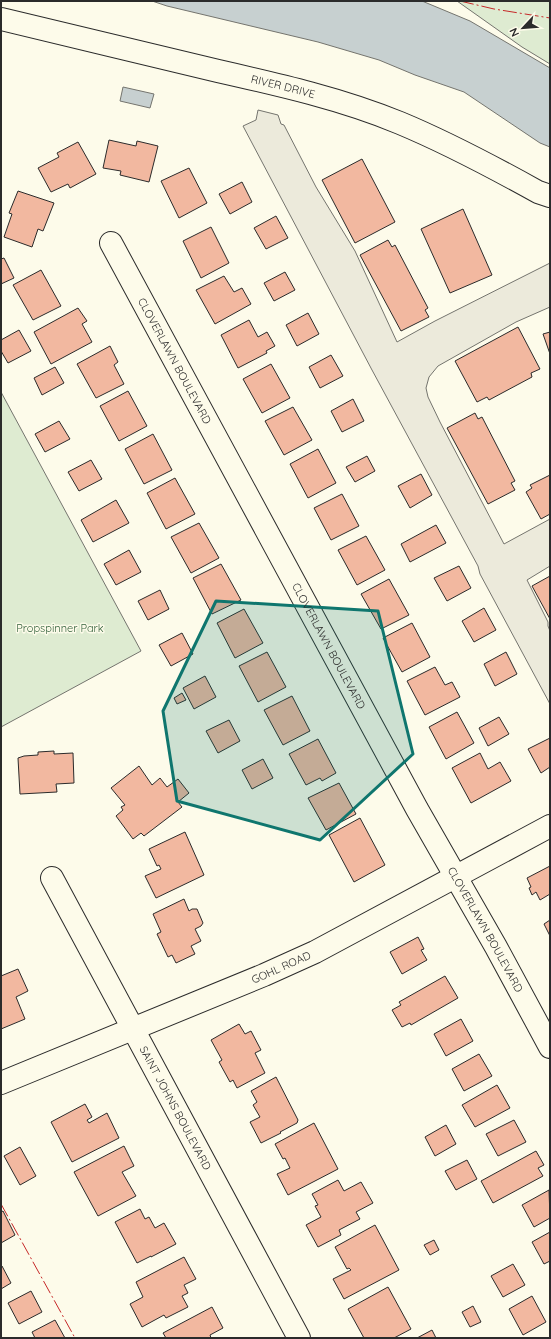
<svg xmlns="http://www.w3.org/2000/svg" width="551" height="1339" viewBox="0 0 551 1339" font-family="Quicksand,sans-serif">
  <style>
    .green { fill: #deebd1; stroke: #74746e }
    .parking { fill: #eceadb; stroke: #74746e }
    .water { fill: #c7d0d0; stroke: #74746e }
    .building { fill: #f2b8a0; stroke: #2b2b2b }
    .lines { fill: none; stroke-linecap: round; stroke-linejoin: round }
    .minor-casing { stroke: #2b2b2b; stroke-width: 24 }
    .minor { stroke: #fdfbea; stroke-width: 22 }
    .power { stroke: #c62828; stroke-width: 1; stroke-dasharray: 14 3 2 3; stroke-linecap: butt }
    .marked { fill: #0f766e; fill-opacity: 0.2; stroke: #0f766e; stroke-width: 3; stroke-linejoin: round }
    .labels { text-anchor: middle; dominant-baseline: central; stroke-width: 3; stroke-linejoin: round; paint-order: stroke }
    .street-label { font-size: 11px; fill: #2b2b2b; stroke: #fdfbea }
    .park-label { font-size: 11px; fill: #34623c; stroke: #fdfbea }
  </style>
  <rect width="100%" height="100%" fill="#fdfbea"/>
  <!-- green -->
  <path class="green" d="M457 1H550V64L522 47Z
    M1 392 141 651 1 727Z"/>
  <!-- parking -->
  <path class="parking" d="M258 110 278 115 281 124 284 125 316 187 355 251 397 342 435 321 550 263V307L516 322 438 366 429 377 426 388 428 397 440 422 504 544 550 519V566L527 580 548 622V626L550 631V704L480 574 478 566 372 370 243 126 256 120Z"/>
  <!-- water -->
  <path class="water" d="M152 1H422L470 21 550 68V147L540 143 464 92 415 75 379 60 318 42 167 6Z
    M123 87 154 94 150 108 120 101Z"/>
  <!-- building -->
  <path class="building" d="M109 140 136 146 137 141 158 146 149 182 120 175 121 171 103 168Z
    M78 142 96 174 70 188 68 184 51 192 38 168 59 157 57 153Z
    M362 159 395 222 355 243 322 180Z
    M189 168 207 203 179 218 161 181Z
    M242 182 252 202 230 214 219 194Z
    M18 191 54 203 43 231 38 229 32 247 4 237 12 214 9 213Z
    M463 209 492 275 450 293 421 229Z
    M276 216 288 238 266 249 254 228Z
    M211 227 229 263 201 278 183 241Z
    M388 240 392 247 395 245 428 308 425 310 429 317 401 331 360 255Z
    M4 258 14 278 1 284V259Z
    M41 270 61 306 33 320 13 285Z
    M285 272 295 290 274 301 264 283Z
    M224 276 234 292 242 288 251 304 215 324 196 290Z
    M78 308 87 321 82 324 92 342 51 364 34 332Z
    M308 313 319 334 297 346 286 325Z
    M249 320 258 337 267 332 275 346 266 351 267 353 238 368 221 335Z
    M518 327 540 369 531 373 532 377 489 400 487 397 477 402 455 361Z
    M19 330 31 351 8 363 1 351V340Z
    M550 332V354L543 334Z
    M110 346 118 362 114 365 124 384 96 398 77 364Z
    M331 355 343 376 320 388 309 367Z
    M271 364 290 398 262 413 243 379Z
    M55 367 64 383 42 395 34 378Z
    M128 391 147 426 119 441 100 406Z
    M353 399 364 421 342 432 331 411Z
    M293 407 312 440 284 455 265 421Z
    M475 413 478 419 482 417 515 481 511 483 515 490 488 504 447 428Z
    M59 421 70 439 45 452 35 434Z
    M153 434 172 470 144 484 125 449Z
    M318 449 336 483 308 498 290 464Z
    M367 456 375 471 355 482 346 467Z
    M91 460 102 479 79 491 68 472Z
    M421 474 432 495 410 508 398 486Z
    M550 475V514L541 519 526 492 532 488 530 485Z
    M175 478 195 514 166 529 147 493Z
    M342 494 359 526 331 540 314 508Z
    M116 500 129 523 93 542 81 520Z
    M199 523 219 558 191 573 171 537Z
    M436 525 446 543 410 562 401 544Z
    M366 536 385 570 357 585 338 550Z
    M129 550 141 572 116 585 104 564Z
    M221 564 241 600 212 614 193 578Z
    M459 566 471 588 447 601 434 578Z
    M550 576V619L532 586Z
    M389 579 409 615 381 629 361 594Z
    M160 590 169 609 148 620 138 601Z
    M484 608 496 630 474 642 462 621Z
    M244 609 263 643 235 658 217 623Z
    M412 623 430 657 402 672 383 638Z
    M182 633 193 654 171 666 159 645Z
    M267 652 286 687 258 702 239 666Z
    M506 652 517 674 495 686 484 664Z
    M435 667 445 685 452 682 460 697 425 715 407 681Z
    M205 676 216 697 194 709 183 688Z
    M182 693 186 700 177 704 174 698Z
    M292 696 310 731 283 745 264 710Z
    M457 712 474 743 446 759 429 727Z
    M499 717 509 734 488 746 479 728Z
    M229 720 240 741 218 753 206 731Z
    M550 738V767L541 773 528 749Z
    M318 739 336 773 322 781 320 778 306 785 289 754Z
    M54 751V754L73 753 74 783 56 784 57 792 20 794 18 758 24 756 38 755V752Z
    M480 753 488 769 500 762 511 781 471 803 452 768Z
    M263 759 273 778 252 789 242 770Z
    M139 766 152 785 160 778 167 787 178 779 189 793 178 802 182 807 144 836 141 833 133 839 116 816 123 810 121 807 125 805 111 788Z
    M339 783 356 814 326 830 308 798Z
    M360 818 385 865 354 882 329 835Z
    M185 832 204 875 156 898 145 876 161 869 159 865 157 866 149 849Z
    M550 866V894L540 900 536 892 532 895 529 888 531 887 527 878Z
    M184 899 189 911 192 909H197L203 923 201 926 195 929 201 941 191 946 195 954 176 963 172 955 168 957 157 934 161 932 153 914Z
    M550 920V936L544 924Z
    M418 937 424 949 421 950 427 960 402 974 390 952Z
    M18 969 28 991 16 997 25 1019 1 1029V976Z
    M445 976 458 998 411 1025 410 1023 402 1027 392 1010 401 1005 399 1002Z
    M461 1019 473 1041 446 1056 434 1034Z
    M239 1024 245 1034 251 1031 261 1050 255 1053 265 1073 237 1088 233 1080 230 1082 219 1062 222 1060 211 1040Z
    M479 1054 492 1076 464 1091 452 1069Z
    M276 1077 298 1120 297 1123 280 1132 281 1133 261 1143 250 1122 260 1117 253 1105 257 1102 251 1091Z
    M497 1085 510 1108 475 1127 462 1105Z
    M85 1104 92 1117 87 1120 89 1123 107 1113 119 1138 72 1162 51 1122Z
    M514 1120 526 1142 498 1156 486 1134Z
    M314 1123 338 1169 288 1195 277 1174 290 1168 285 1158 283 1159 275 1144Z
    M446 1125 456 1144 435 1156 425 1137Z
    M124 1146 134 1166 122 1172 136 1196 98 1216 74 1172Z
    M20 1147 36 1176 20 1185 4 1156Z
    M536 1151 544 1165 538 1168 543 1176 493 1203 481 1181Z
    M467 1160 477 1179 456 1190 445 1171Z
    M338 1180 344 1191 361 1182 373 1203 356 1212 360 1219 339 1230 341 1235 318 1247 306 1225 321 1217 315 1206 318 1205 312 1194Z
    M549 1190 550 1218 534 1227 522 1205Z
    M140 1209 145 1219 149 1217 155 1228 164 1223 176 1244 151 1257V1256L137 1263 115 1222Z
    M3 1211 15 1235 1 1243V1212Z
    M375 1225 399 1270 344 1299 333 1279 351 1270 349 1268 347 1269 335 1247Z
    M550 1232V1261L544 1264 532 1242Z
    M434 1240 439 1250 430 1255 424 1245Z
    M184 1257 196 1279 184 1285 188 1293 182 1296 188 1307 166 1318 164 1315 142 1327 130 1304 143 1297 136 1282Z
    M513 1264 525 1285 503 1297 491 1276Z
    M1 1266H2L11 1283 1 1289Z
    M388 1287 411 1329 394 1338H364L348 1309Z
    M31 1291 42 1312 19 1324 8 1303Z
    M532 1296 546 1322 523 1335 509 1309Z
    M473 1306 481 1322 470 1327 462 1312Z
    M212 1307 223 1328 210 1335 211 1338H166L163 1333Z
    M55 1320 65 1338H35L32 1332Z
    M432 1330 436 1338H417Z"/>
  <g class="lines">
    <defs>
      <g id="minor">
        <path id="s1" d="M1 19C73 36 146 54 218 71 280 85 342 99 400 123 448 143 493 167 538 192L550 196"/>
        <path id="s2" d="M111 243 417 809 496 947 550 1047"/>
        <path id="s3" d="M52 878 299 1338"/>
        <path id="s4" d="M1 1083 264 975 315 952 550 826"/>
      </g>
    </defs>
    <!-- minor casing -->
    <use href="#minor" class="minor-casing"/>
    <!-- minor -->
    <use href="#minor" class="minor"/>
    <!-- power -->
    <path class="power" d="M460 1 494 9 550 18
      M1 1204 75 1338"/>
  </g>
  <!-- marked area -->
  <path class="marked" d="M216 601 378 611 413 754 320 840 177 801 163 711Z"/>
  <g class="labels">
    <!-- street labels -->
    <g class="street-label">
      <text stroke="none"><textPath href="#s1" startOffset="290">RIVER DRIVE</textPath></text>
      <text stroke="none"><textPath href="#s2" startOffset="134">CLOVERLAWN BOULEVARD</textPath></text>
      <text stroke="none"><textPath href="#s2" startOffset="458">CLOVERLAWN BOULEVARD</textPath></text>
      <text stroke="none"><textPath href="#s2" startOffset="782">CLOVERLAWN BOULEVARD</textPath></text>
      <text stroke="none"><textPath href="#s4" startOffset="303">GOHL ROAD</textPath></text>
      <text stroke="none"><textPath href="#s3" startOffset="261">SAINT JOHNS BOULEVARD</textPath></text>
    </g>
    <!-- park labels -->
    <g class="park-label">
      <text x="60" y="628">Propspinner Park</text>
    </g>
  </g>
  <!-- border -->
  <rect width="551" height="1339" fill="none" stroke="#2b2b2b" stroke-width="4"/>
  <!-- north arrow -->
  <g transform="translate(523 28) rotate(244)" stroke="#fdfbea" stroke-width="3" paint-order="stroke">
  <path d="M0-3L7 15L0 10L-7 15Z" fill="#2b2b2b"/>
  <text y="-6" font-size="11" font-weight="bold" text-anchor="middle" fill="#2b2b2b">N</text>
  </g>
</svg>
